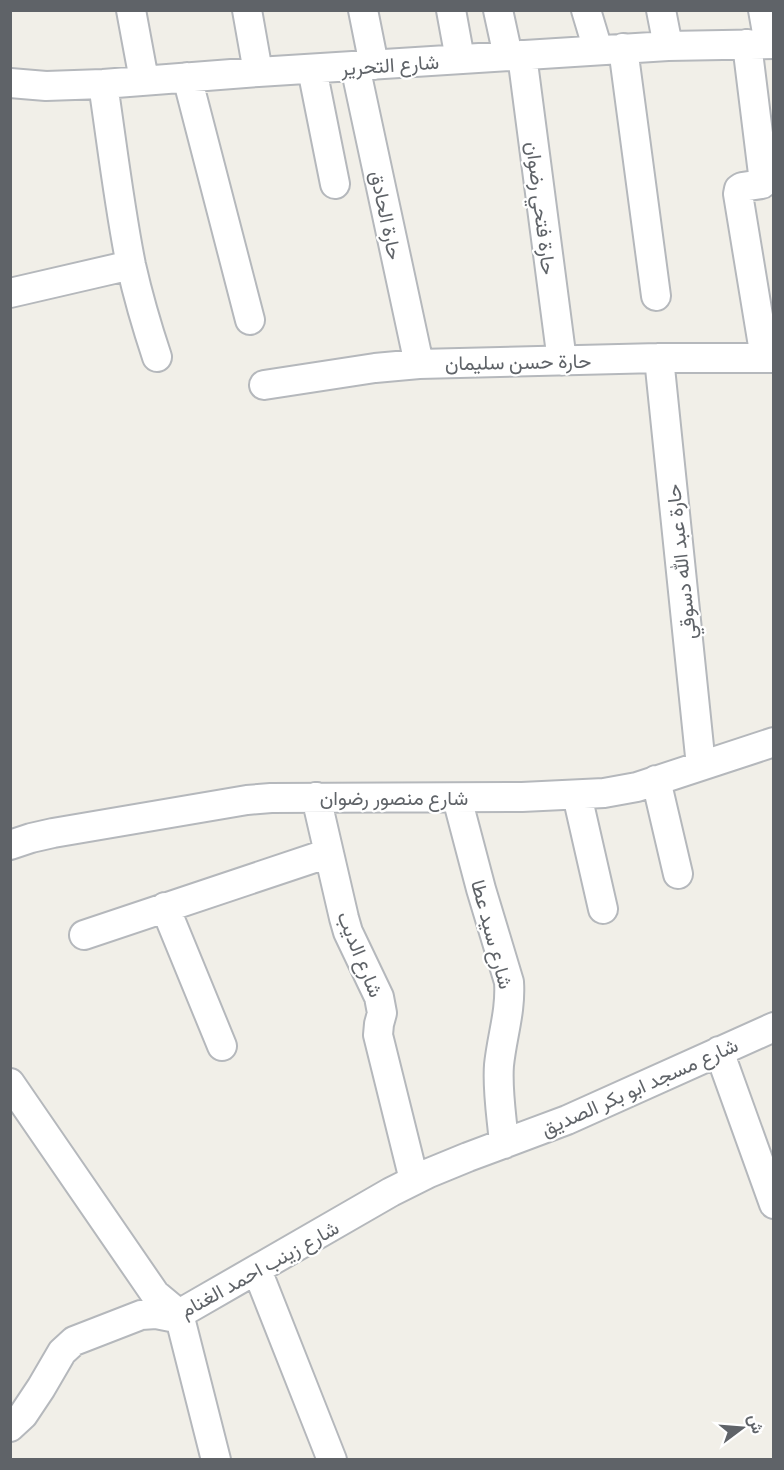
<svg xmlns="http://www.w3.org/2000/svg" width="784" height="1470" viewBox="0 0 784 1470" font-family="'Exo 2',Vazirmatn,sans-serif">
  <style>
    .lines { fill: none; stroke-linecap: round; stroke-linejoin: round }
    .minor-casing { stroke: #b5b8bc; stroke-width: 32 }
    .minor { stroke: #fff; stroke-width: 28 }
    .labels { text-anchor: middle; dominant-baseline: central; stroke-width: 4.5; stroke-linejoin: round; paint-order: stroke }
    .street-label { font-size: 20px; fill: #5f6368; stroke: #fff }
  </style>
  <rect width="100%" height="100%" fill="#f1efe8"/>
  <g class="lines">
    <defs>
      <path id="minor" d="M131 10 144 80
        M247 10 258 72
        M363 10 374 65
        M451 10 460 59
        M498 10 508 56
        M586 10 598 50
        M661 10 668 46
        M763 10 769 44
        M747 44 764 182 762 184 742 187 739 189 738 194 765 358
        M623 48 656 296
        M522 55 562 361
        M355 66 419 364
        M312 69 335 184
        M187 77 250 320
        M10 83 46 86 103 84 258 72 668 46 774 44
        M103 84C112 144 119 205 131 265 138 296 147 327 157 357
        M10 293 131 265
        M659 358 701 766
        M264 385 375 368 419 364 659 358H774
        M656 780 678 874
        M577 795 603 909
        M316 797 344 918 348 932 379 997 382 1013 379 1024 378 1035 414 1180
        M457 798 481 889 509 982C511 1011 502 1036 499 1065 497 1091 502 1118 504 1144
        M10 845 31 838 53 833 247 800 271 798 522 797 604 793 637 787 774 742
        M165 907 222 1046
        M84 935 329 853
        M719 1051 774 1204
        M10 1083 155 1294 179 1314 216 1460
        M257 1270 332 1460
        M10 1427 23 1415 41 1388 62 1352 74 1341 141 1315 156 1314 171 1317 179 1314 391 1192 429 1173 468 1157 567 1120 774 1027"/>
    </defs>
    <!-- minor casing -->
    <use href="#minor" class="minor-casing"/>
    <!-- minor -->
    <use href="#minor" class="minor"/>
  </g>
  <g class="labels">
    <!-- street labels -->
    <g class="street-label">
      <text transform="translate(390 64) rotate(-4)">شارع التحرير</text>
      <text transform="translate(542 208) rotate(83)">حارة فتحي رضوان</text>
      <text transform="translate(387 215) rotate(78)">حارة الحادق</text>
      <text transform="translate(518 361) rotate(-1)">حارة حسن سليمان</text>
      <text transform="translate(680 562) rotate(-96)">حارة عبد الله دسوقي</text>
      <text x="394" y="797">شارع منصور رضوان</text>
      <text transform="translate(493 934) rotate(75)">شارع سيد عطا</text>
      <text transform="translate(361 954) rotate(68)">شارع الديب</text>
      <text transform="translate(639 1086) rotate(-24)">شارع مسجد ابو بكر الصديق</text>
      <text transform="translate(259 1268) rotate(-29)">شارع زينب احمد الغنام</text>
    </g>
  </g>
  <!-- border -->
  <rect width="784" height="1470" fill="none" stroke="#5f6368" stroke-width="24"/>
  <!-- north arrow -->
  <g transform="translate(742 1428) rotate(74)" stroke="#ffffff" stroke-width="4.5" paint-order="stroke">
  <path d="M0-4.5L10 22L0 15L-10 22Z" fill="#5f6368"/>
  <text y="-9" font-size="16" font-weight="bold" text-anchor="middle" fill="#5f6368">ش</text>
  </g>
</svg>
